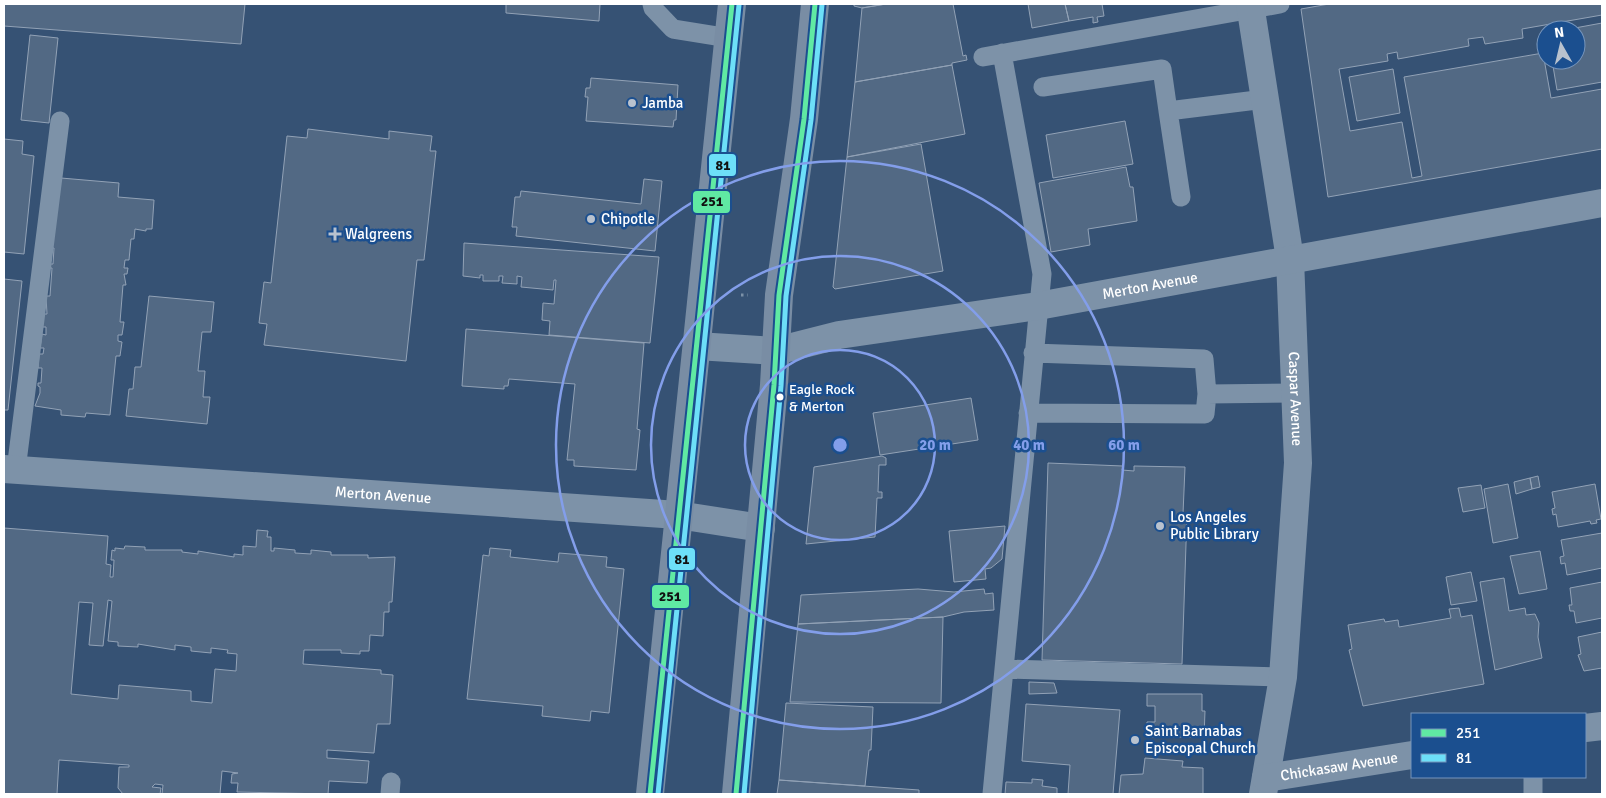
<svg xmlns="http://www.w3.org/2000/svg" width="1606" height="798" viewBox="0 0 1606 798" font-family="Signika,sans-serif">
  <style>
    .building { fill: #526984; stroke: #92a2b6; fill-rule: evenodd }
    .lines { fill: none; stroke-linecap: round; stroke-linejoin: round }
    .path { stroke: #7d92a8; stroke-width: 3; stroke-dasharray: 2.5 4; stroke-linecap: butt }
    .service { stroke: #7d92a8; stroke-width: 19 }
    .minor { stroke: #7d92a8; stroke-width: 28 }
    .secondary { stroke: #798da4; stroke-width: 28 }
    .bus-1-casing { stroke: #1b4f8f; stroke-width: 9 }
    .bus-2-casing { stroke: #1b4f8f; stroke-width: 9 }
    .bus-1 { stroke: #60e9a3; stroke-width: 5 }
    .bus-2 { stroke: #6ddff8; stroke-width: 5 }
    .ring { fill: none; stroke: #839eea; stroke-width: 2.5 }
    .poi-dot { fill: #b9c2ce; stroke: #1b4f8f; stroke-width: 2 }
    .bus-dot { fill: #fff; stroke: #1b4f8f; stroke-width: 2 }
    .labels { text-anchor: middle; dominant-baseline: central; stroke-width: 5; stroke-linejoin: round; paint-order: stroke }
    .bus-label { font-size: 14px; fill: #fff; stroke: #1b4f8f; text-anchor: start }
    .poi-label { font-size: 15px; fill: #fff; stroke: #1b4f8f; text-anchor: start }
    .street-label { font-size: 15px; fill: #fff; stroke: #1b4f8f }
    .centre { fill: #839eea; stroke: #1b4f8f; stroke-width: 2.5 }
    .ring-label { font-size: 15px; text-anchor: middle; font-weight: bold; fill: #839eea; stroke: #1b4f8f; stroke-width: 5; stroke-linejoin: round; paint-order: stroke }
    .line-badge { stroke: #1b4f8f; stroke-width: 2 }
    .pale-badge-label { font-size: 14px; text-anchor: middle; font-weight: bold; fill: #111 }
  </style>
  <rect width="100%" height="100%" fill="#365274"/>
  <!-- building -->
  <path class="building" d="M4 4H245L241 44 4 26Z
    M506 4H600L599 21 506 13Z
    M854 4H886L862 8 854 6Z
    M886 4H953L963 56 966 55 967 60 952 63V65L855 82 862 8Z
    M1028 4H1065L1069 21 1032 28Z
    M1065 4H1102L1104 16 1097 17 1098 22 1093 23V17L1069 21Z
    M1329 4H1602V15L1522 29 1523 38 1485 44 1483 37 1468 39 1469 46 1398 59 1397 52 1387 54 1388 61 1339 69 1350 131 1402 122 1412 178 1422 176 1404 77 1543 53 1551 98 1602 89V149L1328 197 1301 9Z
    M1602 23V82L1557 90 1552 60H1576V30H1564Z
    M30 35 58 38 49 123 21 120Z
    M952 65 965 134 847 157 855 82Z
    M1393 69 1400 113 1357 121 1349 77Z
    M591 78 678 85 676 120H674L673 127 586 121 588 97H585L586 88H590Z
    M1125 121 1133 164 1053 178 1046 135Z
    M308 129 389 139V131L432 136 430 151H436L424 260H417L406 361 264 345 267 324 259 323 264 282 271 283 287 136 307 138Z
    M4 139 23 141 22 154 34 156 24 254 4 252Z
    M921 144 943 271 835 289 833 287 847 157Z
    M1126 167 1130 187H1133L1137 221 1088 229 1090 245 1051 252 1039 183Z
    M61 178 119 183 118 197 154 200 152 229H146V231L135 229 134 239H131L129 260H125L124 268H128L127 274H124L126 285H123L120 322H124L122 335H118V341L122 342 120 356H116L110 415 86 413 85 417 61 415V410L35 406 40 393V387L38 386V383H41L42 368H38L39 354H43L44 348H40L42 334 46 335V327H42L44 314H47L46 296H50L52 268H49V264H53L54 248H51Z
    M644 179 662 181 655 251 516 236 517 227H512L515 197H520L521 191 641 204Z
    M464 243 659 257 650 343 549 335 550 321 542 320 543 303 554 304 556 280H554L553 290 521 287 522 277 517 276V284L502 283 503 276H499V281H483V275H480V278L463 276Z
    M4 279 22 281 8 410H4Z
    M149 296 214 302 211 332H202L198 371H205L203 397H210L207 424 126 416 129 389H133L135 367H141Z
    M466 329 644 343 637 429 640 430 636 470 574 466V460H567L575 384 509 379 508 386H504V389L462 386Z
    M971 398 978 440 880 455 873 413Z
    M882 456 886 458V465H879L878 492H882V498H877L875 537 806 544 814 467Z
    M1048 463 1123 466 1122 470 1134 471V466L1185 467 1183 514H1187L1182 664 1042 660Z
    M1538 476 1540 487 1532 489 1530 478Z
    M1530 478 1532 489 1516 494 1514 482Z
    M1508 484 1518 538 1493 543 1484 489Z
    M1595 484 1601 519 1596 520 1597 523 1591 524 1590 521 1558 527 1556 514 1553 515 1552 509 1555 508 1552 492Z
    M1481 485 1485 508 1463 512 1458 488Z
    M1005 526 1002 559 991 568 985 569 986 579 954 582 949 531Z
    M4 528 108 536 106 564 111 565 110 577H113L114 560H111L112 550 115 551V548L124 549 125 546 145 547V550H182V552L198 554V551L234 557V554L243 555V546L256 547 257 530 268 531 267 537H271V551H274V548L295 550V553L311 554V550L331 552V555H368V558L395 557 392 602H389V612H384L383 636 370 635 369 651H360V654L341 653V650H304L303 664 381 670V674L393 675 390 724H377L374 753 327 750V758L369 761 367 783 329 781 328 794 237 792 238 783H231L232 774 238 773 222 771 220 794H162L163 785 155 784 152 787 161 788 160 794H123L118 788 119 767H129V765L59 760 57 794H4ZM108 600 112 601 108 641 118 642V646L138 647V644L175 650V645L191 647V651L211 653V648L228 650 227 653 237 654 236 671 215 669 212 703 191 701V691L119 685 118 699 71 694 79 602 93 603 89 645 103 646Z
    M1602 533V568L1567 575 1565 563 1561 564 1560 557 1564 556 1561 540Z
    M490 548 511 550 510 557 558 562 559 553 607 557 606 567 624 569 609 713 591 711 590 721 542 716 543 706 467 699 483 555 489 556Z
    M1540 551 1547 589 1519 594 1510 556Z
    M1471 572 1477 601 1451 605 1446 577Z
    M1504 578 1509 611 1525 608 1526 615 1535 614 1539 623 1538 637 1542 658 1495 670 1480 582Z
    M1602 582V618L1576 623 1574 611H1570L1569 605H1572L1570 588Z
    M918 589 954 592 984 589 985 594 993 593 994 610 964 612 943 617 798 624 801 595Z
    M1459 608 1461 617 1472 615 1484 684 1363 706 1349 650 1352 649 1348 625 1384 619 1385 622 1398 620 1399 627 1451 618 1449 609Z
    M943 617 941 703 790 702 798 624Z
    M1602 632V668L1584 671 1578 655 1581 654 1578 637Z
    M1029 682 1054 683 1057 693 1029 694Z
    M1147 694H1202V711H1205L1204 737H1147V722H1155V706H1147Z
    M786 703 873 707 871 750H869L865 786 779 780Z
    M1026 704 1120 710 1113 794H1068L1070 765 1022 761Z
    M1145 758 1183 761 1182 767 1203 768V794H1119L1121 775 1143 774Z
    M1032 779 1043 780 1042 786 1057 788V794H1005L1006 782 1032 783Z
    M779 780 919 790V794H777Z"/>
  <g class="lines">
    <!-- path -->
    <path class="path" d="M741 295H748"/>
    <!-- service -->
    <path class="service" d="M652 4 653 8 673 29 729 38
      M983 57 1280 4
      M1043 87 1162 69 1168 111
      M1181 197 1168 111 1265 99
      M1033 353 1204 359 1207 394
      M1028 413 1205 414 1207 394 1296 393
      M16 470 60 121
      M1004 669 1283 677
      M1533 777V794
      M390 794 391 782
      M992 794 1042 274 1002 53"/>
    <!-- minor -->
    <g class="minor">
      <path id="s1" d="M1250 4 1290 259 1298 463 1283 677 1263 794"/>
      <path id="s2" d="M697 346 776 351 839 335 1038 306 1602 203"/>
      <path id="s3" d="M4 469 678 515 761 528"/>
      <path d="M1585 728 1602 726"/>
      <path id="s4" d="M1266 778 1412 755"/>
    </g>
    <!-- secondary -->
    <path class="secondary" d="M650 794 732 4
      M736 794 774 385 779 295 804 119 815 4"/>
    <defs>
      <path id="bus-1" d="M650 794 732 4
        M736 794 774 385 779 295 804 119 815 4"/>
      <path id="bus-2" d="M658 794 739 5
        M744 794 781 386 786 296 811 120 822 5"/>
    </defs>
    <!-- bus-1 casing -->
    <use href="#bus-1" class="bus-1-casing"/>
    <!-- bus-2 casing -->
    <use href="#bus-2" class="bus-2-casing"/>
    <!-- bus-1 -->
    <use href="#bus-1" class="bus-1"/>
    <!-- bus-2 -->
    <use href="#bus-2" class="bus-2"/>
  </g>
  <!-- distance rings -->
  <g class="ring">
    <circle cx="840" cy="445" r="95"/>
    <circle cx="840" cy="445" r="189"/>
    <circle cx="840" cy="445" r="284"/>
  </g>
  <!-- markers -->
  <g class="poi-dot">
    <circle cx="632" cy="103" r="5"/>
    <circle cx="591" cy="219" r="5"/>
    <path d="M332.5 226.5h5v5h5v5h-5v5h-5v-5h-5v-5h5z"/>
    <circle cx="1160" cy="526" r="5"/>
    <circle cx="1135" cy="740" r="5"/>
  </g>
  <circle class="bus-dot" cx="780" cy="397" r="4.5"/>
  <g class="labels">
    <!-- bus labels -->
    <g class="bus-label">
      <text x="789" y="389">Eagle Rock<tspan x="789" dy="17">&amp; Merton</tspan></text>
    </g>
    <!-- poi labels -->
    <g class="poi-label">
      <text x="642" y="103">Jamba</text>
      <text x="601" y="219">Chipotle</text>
      <text x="345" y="234">Walgreens</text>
      <text x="1170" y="517">Los Angeles<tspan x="1170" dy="17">Public Library</tspan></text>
      <text x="1145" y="731">Saint Barnabas<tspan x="1145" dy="17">Episcopal Church</tspan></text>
    </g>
    <!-- street labels -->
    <g class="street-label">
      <text stroke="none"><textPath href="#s2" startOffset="459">Merton Avenue</textPath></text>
      <text stroke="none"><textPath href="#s1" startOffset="398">Caspar Avenue</textPath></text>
      <text stroke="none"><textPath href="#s3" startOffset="380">Merton Avenue</textPath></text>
      <text stroke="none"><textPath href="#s4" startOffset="74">Chickasaw Avenue</textPath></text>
    </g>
  </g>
  <circle cx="840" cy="445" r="8" class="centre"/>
  <g class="ring-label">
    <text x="935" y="450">20 m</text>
    <text x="1029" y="450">40 m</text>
    <text x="1124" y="450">60 m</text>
  </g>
  <g class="line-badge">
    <rect x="708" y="153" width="29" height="24" rx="5" fill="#6ddff8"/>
    <rect x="692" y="190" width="39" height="24" rx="5" fill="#60e9a3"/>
    <rect x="668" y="547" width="28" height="24" rx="5" fill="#6ddff8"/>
    <rect x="651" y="584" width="39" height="25" rx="5" fill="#60e9a3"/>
  </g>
  <g class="pale-badge-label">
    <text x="723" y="170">81</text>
    <text x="712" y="206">251</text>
    <text x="682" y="564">81</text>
    <text x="670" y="601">251</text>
  </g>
  <!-- border -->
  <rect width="1606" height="798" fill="none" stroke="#ffffff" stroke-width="10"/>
  <!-- legend -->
  <rect x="1411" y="713" width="175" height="65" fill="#1b4f8f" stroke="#7695bc"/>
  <rect x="1421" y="729" width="25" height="8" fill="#60e9a3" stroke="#7695bc"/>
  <text x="1456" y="738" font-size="15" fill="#ffffff">251</text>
  <rect x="1421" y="754" width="25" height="8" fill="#6ddff8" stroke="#7695bc"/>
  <text x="1456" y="763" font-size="15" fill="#ffffff">81</text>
  <!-- north arrow -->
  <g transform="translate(1561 45) rotate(352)"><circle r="24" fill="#1b4f8f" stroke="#7695bc"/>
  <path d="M0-4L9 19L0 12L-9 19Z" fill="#b9c2ce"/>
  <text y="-8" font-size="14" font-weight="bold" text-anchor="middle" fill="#ffffff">N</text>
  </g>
</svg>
